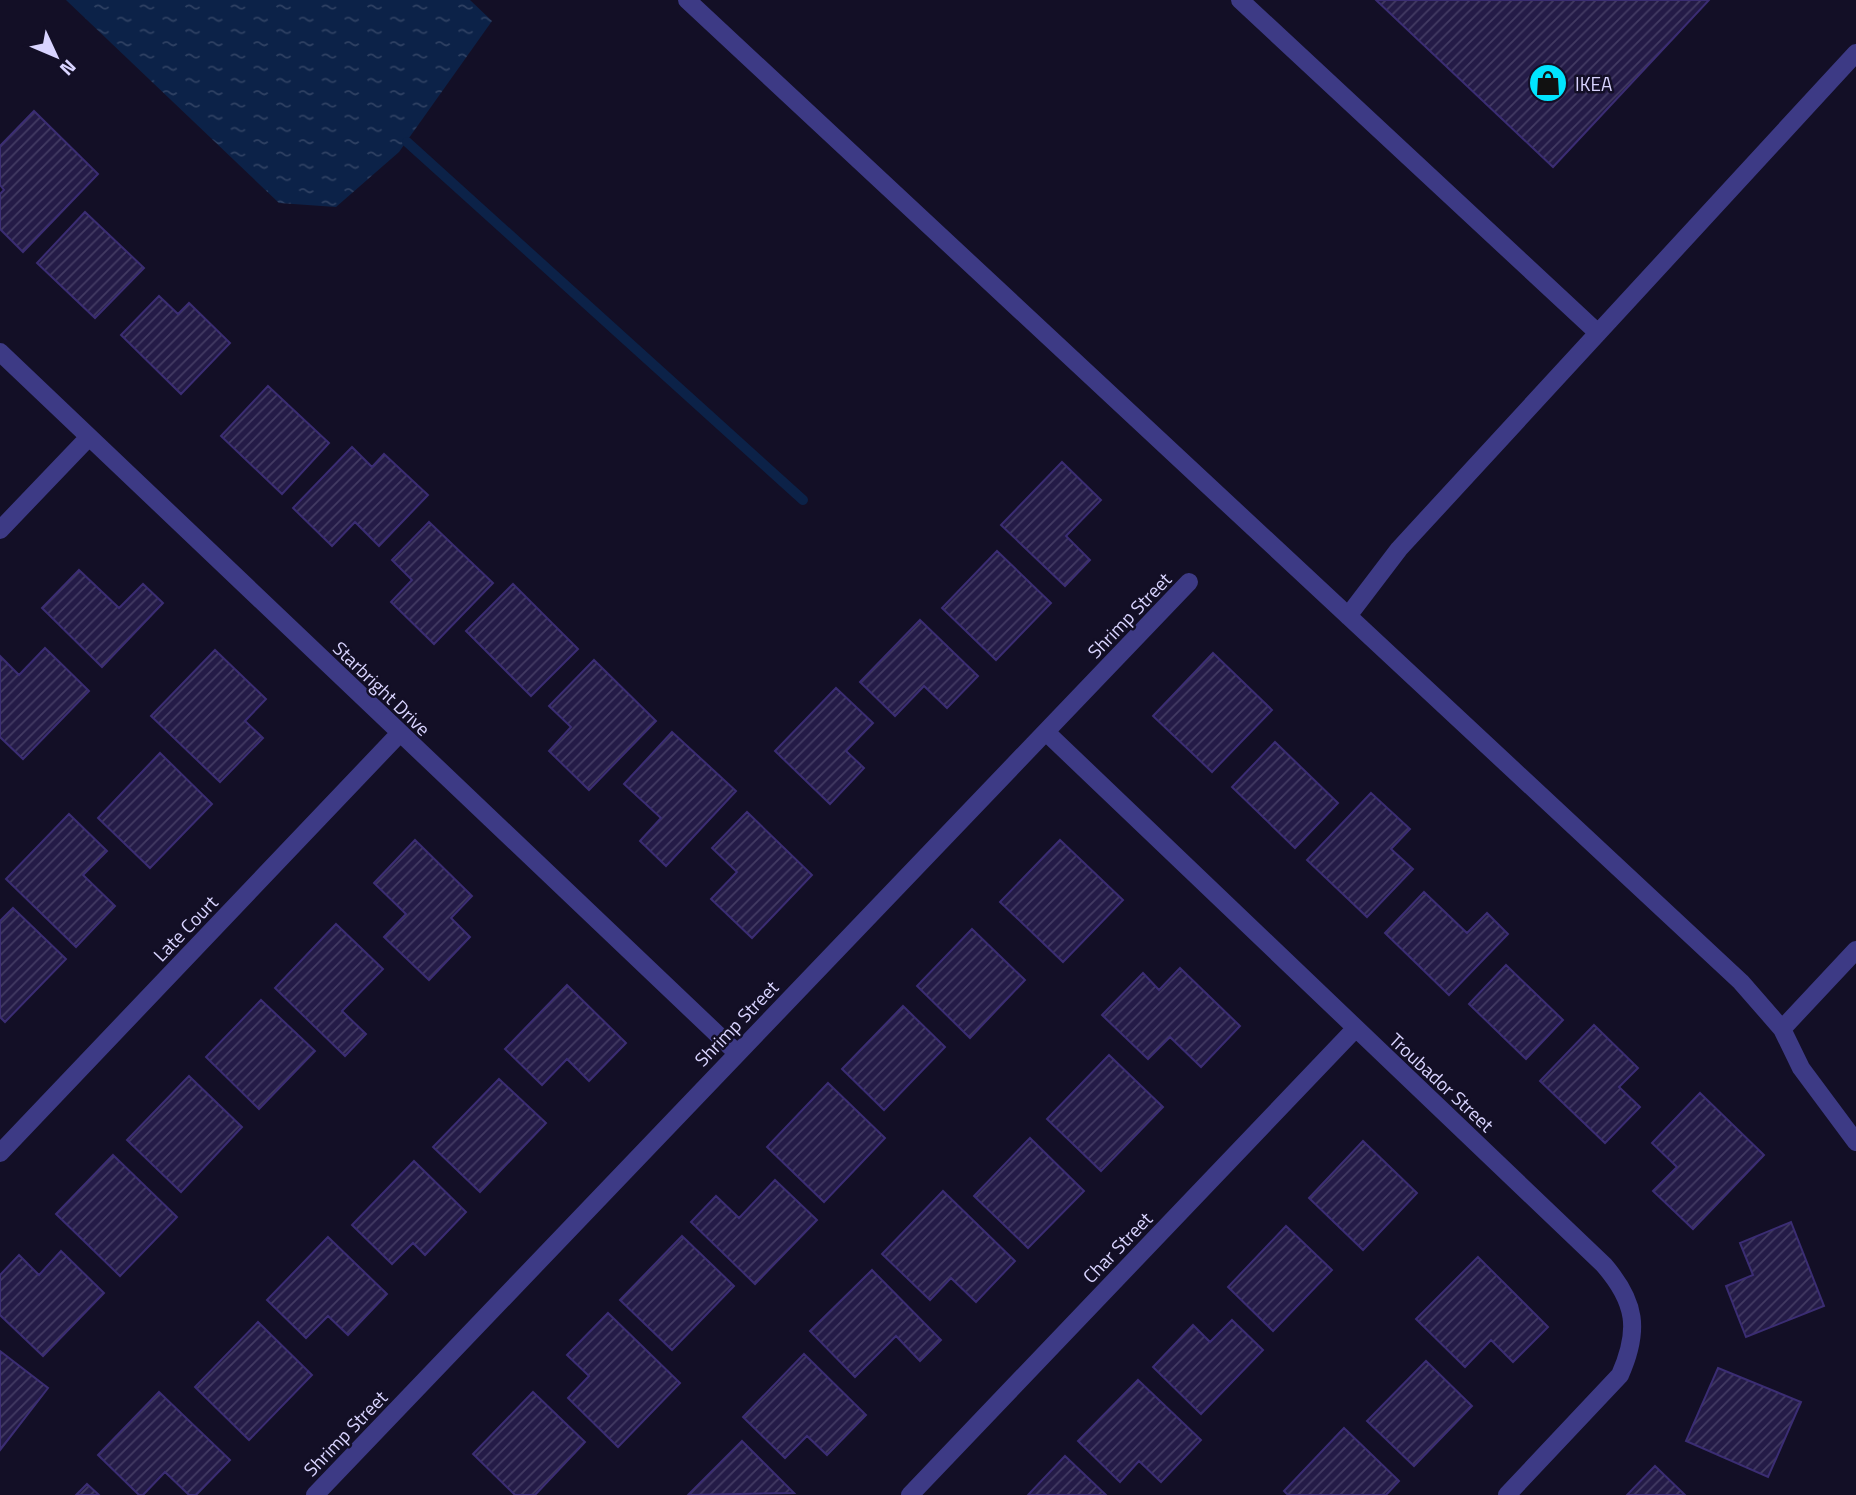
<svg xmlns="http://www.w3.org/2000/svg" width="1856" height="1495" viewBox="0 0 1856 1495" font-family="'Titillium Web',sans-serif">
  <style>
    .water { fill: url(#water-ripples) }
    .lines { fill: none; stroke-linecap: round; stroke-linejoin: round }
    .stream { stroke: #0c2248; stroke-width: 10 }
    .building { fill: url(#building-hatch); stroke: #3b2d73; stroke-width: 2 }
    .service { stroke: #3d3a85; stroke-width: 18 }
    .minor { stroke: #3d3a85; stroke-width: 18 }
    .labels { text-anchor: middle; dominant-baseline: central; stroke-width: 5; stroke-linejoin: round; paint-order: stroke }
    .poi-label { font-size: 19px; fill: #d9d4ff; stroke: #130f26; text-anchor: start }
    .street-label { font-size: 19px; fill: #d9d4ff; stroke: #130f26 }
  </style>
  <defs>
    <pattern id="water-ripples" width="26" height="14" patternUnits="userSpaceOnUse" patternTransform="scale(1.75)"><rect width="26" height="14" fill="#0c2248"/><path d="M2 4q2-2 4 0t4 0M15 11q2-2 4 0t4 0" fill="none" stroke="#2f4163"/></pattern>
    <pattern id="building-hatch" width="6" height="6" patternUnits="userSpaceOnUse" patternTransform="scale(1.75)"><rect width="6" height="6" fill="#241b47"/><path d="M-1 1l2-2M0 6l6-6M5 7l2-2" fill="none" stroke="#433b63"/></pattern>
  </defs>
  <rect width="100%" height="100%" fill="#130f26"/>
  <!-- water -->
  <path class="water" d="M66 0H470L492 21 399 152 336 207 279 203Z"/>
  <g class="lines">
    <!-- stream -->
    <path class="stream" d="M407 142 803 500"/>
  </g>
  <!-- building -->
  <path class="building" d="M1376 0H1709L1553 167Z
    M34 111 98 174 23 252 0 229V194L4 190 0 185V146Z
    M85 212 144 268 95 318 37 263Z
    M159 296 178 314 189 303 230 343 181 394 121 335Z
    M268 386 329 443 282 494 221 436Z
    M352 447 372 467 384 454 428 495 379 546 355 522 332 546 293 508Z
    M1062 462 1101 500 1066 536 1090 560 1065 586 1001 525Z
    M429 522 493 583 434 644 391 602 412 580 392 560Z
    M997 551 1051 603 996 660 942 608Z
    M79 570 119 608 143 584 163 603 102 667 42 608Z
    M513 584 578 649 531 696 466 631Z
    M920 620 978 676 947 708 924 686 895 716 860 682Z
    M45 648 89 691 23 759 0 737V656L19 675Z
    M215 650 266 699 245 721 263 738 220 782 151 716Z
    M1213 653 1272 710 1212 772 1153 716Z
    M594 660 656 721 589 790 549 751 571 727 549 706Z
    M836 688 873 723 846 751 864 768 830 804 775 751Z
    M672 732 736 791 666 866 640 841 661 818 624 784Z
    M1275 742 1338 803 1295 848 1232 787Z
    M160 753 212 804 150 868 98 818Z
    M1371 793 1410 829 1391 849 1413 869 1367 917 1307 860Z
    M747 812 812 875 752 938 711 899 737 872 712 848Z
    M69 814 107 851 83 875 115 906 76 947 6 879Z
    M415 840 472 896 451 918 470 937 429 980 384 937 406 914 374 883Z
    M1060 840 1123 900 1063 962 1000 902Z
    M1424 892 1467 933 1487 913 1508 934 1449 995 1385 933Z
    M13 908 66 959 5 1022 0 1017V921Z
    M336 924 383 969 342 1011 366 1034 345 1056 275 988Z
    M972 929 1025 980 970 1038 917 986Z
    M1506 965 1563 1020 1526 1059 1469 1004Z
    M1180 968 1240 1026 1201 1067 1170 1037 1148 1059 1102 1015 1143 973 1159 990Z
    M567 985 626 1043 589 1081 567 1059 542 1085 505 1049Z
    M261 1000 315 1051 259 1109 206 1057Z
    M903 1006 945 1047 884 1110 842 1069Z
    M1594 1025 1638 1068 1619 1087 1640 1107 1605 1143 1540 1081Z
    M1109 1055 1163 1107 1101 1171 1047 1119Z
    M189 1076 242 1127 181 1192 127 1140Z
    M499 1079 546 1123 480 1192 433 1147Z
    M828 1083 885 1138 824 1202 767 1147Z
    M1700 1093 1764 1155 1693 1229 1653 1191 1677 1167 1652 1143Z
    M1030 1138 1084 1191 1028 1248 974 1196Z
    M1363 1141 1417 1193 1363 1250 1309 1198Z
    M113 1155 177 1217 120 1276 56 1214Z
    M414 1161 466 1212 425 1255 413 1243 392 1264 352 1225Z
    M775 1180 817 1220 755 1284 691 1222 716 1196 739 1218Z
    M943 1191 1015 1261 976 1302 951 1278 930 1300 882 1254Z
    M1791 1222 1824 1306 1746 1337 1726 1286 1753 1275 1740 1243Z
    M1286 1226 1332 1270 1273 1331 1228 1287Z
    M682 1236 734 1286 672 1350 620 1300Z
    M328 1237 387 1294 348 1335 328 1316 306 1338 267 1300Z
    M61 1251 104 1293 43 1356 0 1315V1275L19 1255 39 1275Z
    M1478 1257 1548 1327 1513 1362 1491 1340 1465 1367 1416 1319Z
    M872 1270 941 1340 920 1361 896 1336 855 1377 810 1331Z
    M608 1313 680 1383 618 1447 568 1398 589 1376 567 1355Z
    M1232 1320 1263 1350 1201 1414 1153 1367 1193 1325 1210 1342Z
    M258 1322 312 1375 249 1440 195 1387Z
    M0 1351 48 1388 0 1450Z
    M804 1354 866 1415 827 1455 807 1436 785 1458 743 1417Z
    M1426 1361 1472 1406 1414 1466 1367 1421Z
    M1718 1368 1801 1402 1768 1477 1686 1441Z
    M1138 1380 1201 1440 1161 1482 1139 1461 1120 1482 1078 1441Z
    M159 1392 230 1460 196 1495H189L165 1472 143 1495H139L98 1455Z
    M533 1392 585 1442 535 1495H515L473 1454Z
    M1344 1428 1399 1481 1386 1495H1288L1284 1491Z
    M742 1441 794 1493 688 1495Z
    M1065 1456 1106 1495H1028Z
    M1655 1466 1685 1495H1627Z
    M87 1484 99 1495H76Z"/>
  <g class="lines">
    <!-- service -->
    <path class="service" d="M687 0 1741 982 1782 1029 1801 1068 1856 1142
      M1240 0 1598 333
      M1348 616 1399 549 1856 53
      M1782 1029 1856 950"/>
    <!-- minor -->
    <path class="minor" d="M0 352 737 1053
      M0 530 89 437
      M1046 732 1604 1265C1636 1302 1640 1330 1620 1375L1507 1495
      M0 1153 400 733
      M315 1495 1189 582
      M910 1495 1355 1029"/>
  </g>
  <!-- icons -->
  <defs>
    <symbol id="shop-disc" viewBox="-11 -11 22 22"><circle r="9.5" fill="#00e5ff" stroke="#130f26"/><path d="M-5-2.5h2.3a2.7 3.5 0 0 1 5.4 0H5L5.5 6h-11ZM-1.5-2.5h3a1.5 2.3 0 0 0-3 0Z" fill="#111"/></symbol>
  </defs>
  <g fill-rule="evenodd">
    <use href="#shop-disc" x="1526" y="61" width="44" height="44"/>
  </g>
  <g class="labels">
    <!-- poi labels -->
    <g class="poi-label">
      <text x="1575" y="83">IKEA</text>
    </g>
    <!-- street labels -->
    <g class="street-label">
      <text transform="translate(1129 615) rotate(-46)">Shrimp Street</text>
      <text transform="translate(382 688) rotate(44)">Starbright Drive</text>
      <text transform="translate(185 928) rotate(-46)">Late Court</text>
      <text transform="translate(736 1023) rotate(-46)">Shrimp Street</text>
      <text transform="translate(1442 1082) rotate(43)">Troubador Street</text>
      <text transform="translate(1117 1247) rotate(-46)">Char Street</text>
      <text transform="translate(345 1433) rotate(-46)">Shrimp Street</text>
    </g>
  </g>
  <!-- north arrow -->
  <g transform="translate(56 56) rotate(134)" stroke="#130f26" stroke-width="5" paint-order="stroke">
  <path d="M0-5L12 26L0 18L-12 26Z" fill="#d9d4ff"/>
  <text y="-10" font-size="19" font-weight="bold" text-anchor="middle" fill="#d9d4ff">N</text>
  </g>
</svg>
